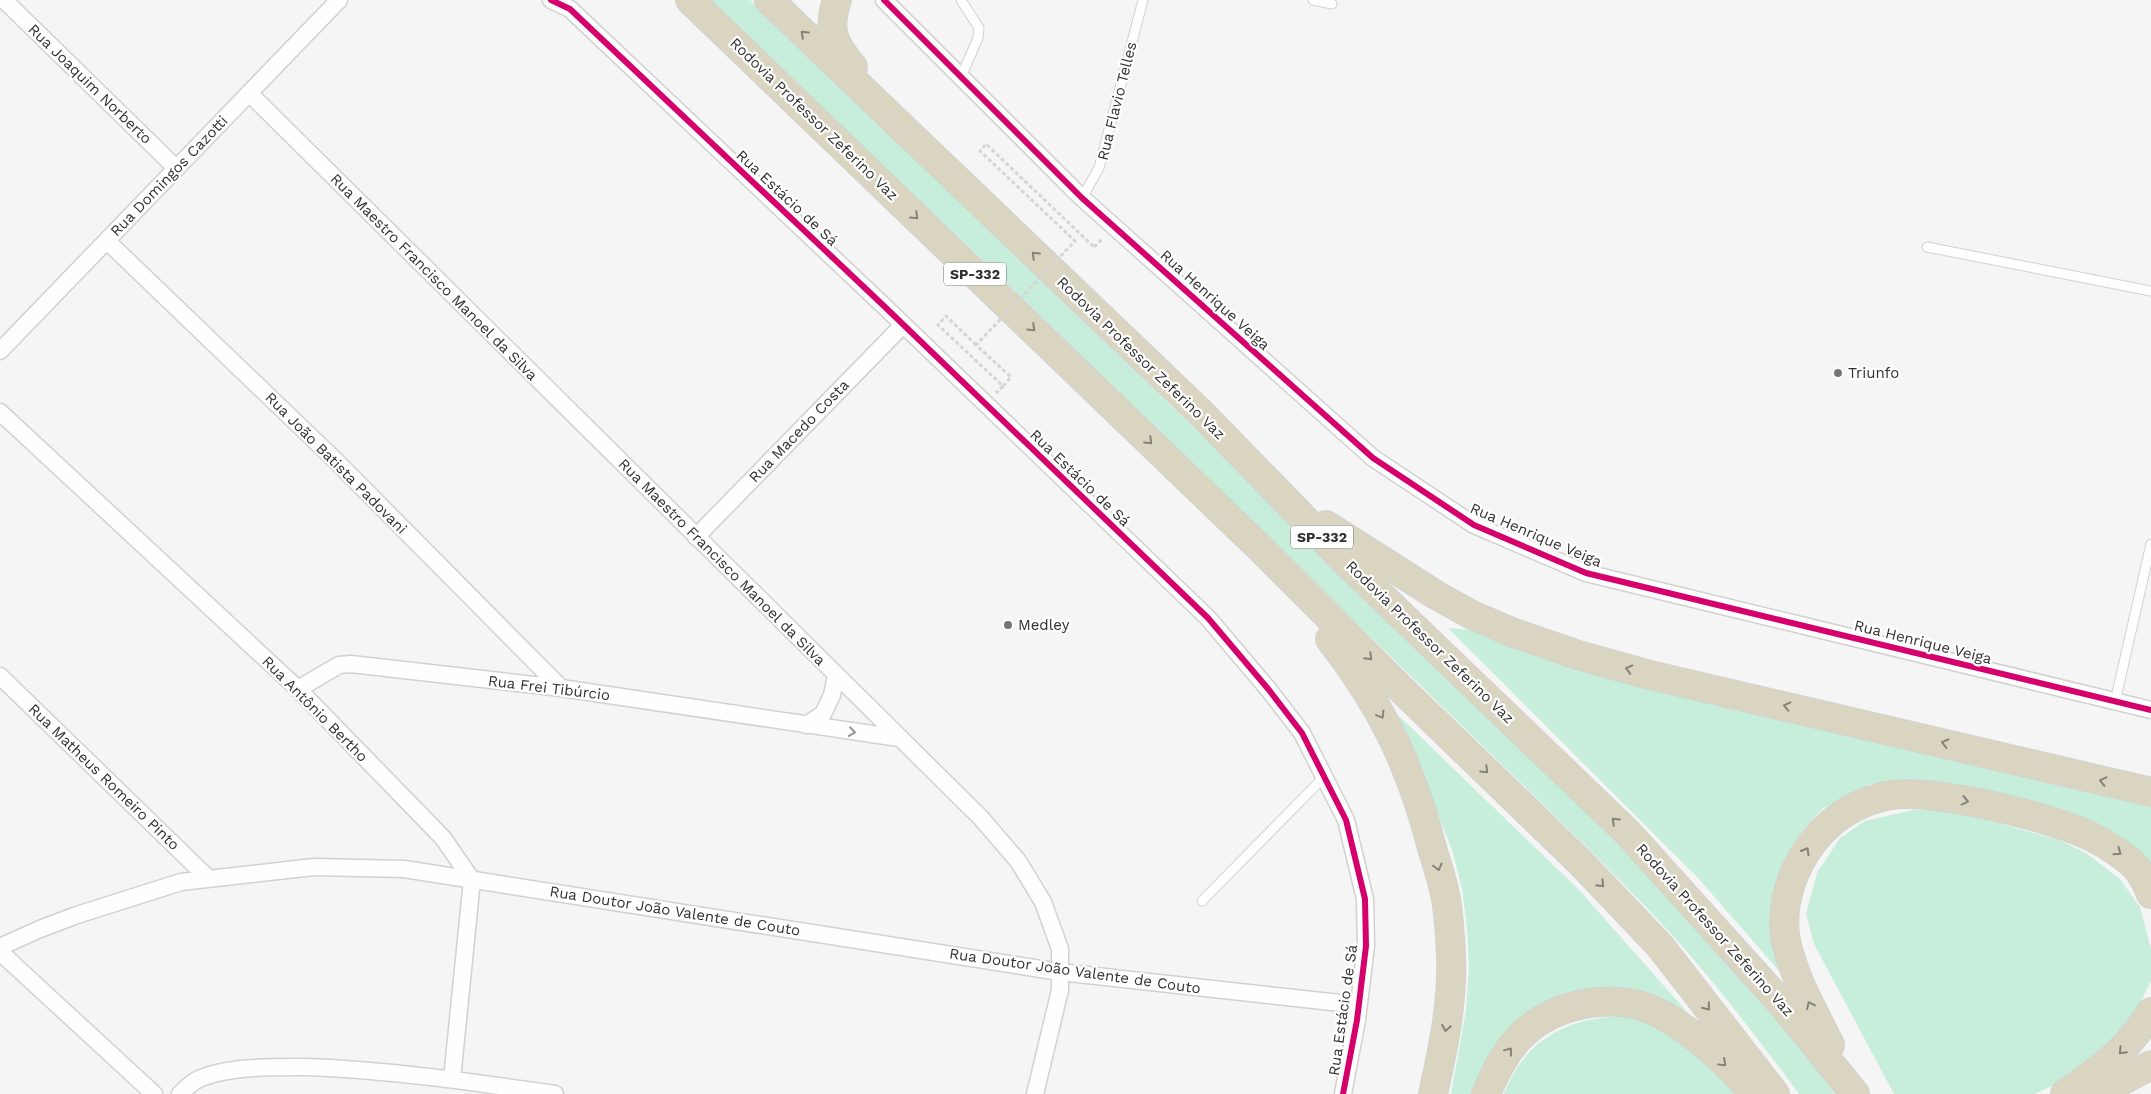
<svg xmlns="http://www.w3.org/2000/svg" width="2151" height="1094" viewBox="0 0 2151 1094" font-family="'Work Sans',sans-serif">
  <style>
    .green { fill: #c7eeda }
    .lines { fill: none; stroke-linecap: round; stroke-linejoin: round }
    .lane-casing { stroke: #d1d1d1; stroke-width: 11 }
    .street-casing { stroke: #d1d1d1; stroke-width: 19 }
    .highway-casing { stroke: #d2d2d2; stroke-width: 30 }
    .path { stroke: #d5d5d5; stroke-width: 3; stroke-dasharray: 4 2.5; stroke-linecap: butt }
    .lane { stroke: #fefefe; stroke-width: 9 }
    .street { stroke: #fefefe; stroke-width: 16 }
    .highway { stroke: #dad5c1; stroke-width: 28 }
    .path-bridge { stroke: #d5d5d5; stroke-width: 3; stroke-dasharray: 4 2.5; stroke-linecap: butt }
    .cycleway-casing { stroke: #fff; stroke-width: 9 }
    .cycleway { stroke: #d6006c; stroke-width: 6 }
    .oneway { stroke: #858278 }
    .oneway2 { stroke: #979797 }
    .poi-dot { fill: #757575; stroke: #fff; stroke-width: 2 }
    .labels { text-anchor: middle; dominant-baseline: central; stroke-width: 4.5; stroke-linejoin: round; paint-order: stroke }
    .shield { fill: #fff; stroke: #6e6e6e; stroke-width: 1 }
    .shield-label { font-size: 14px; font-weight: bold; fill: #303030 }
    .street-label { font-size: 15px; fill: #303030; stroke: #fff }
    .poi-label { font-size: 15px; fill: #303030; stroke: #fff; text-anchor: start }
  </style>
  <rect width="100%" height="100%" fill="#f5f5f5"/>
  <!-- green -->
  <path class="green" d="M709 0H750L1527 748 1615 834 1777 1017 1835 1094H1799C1756 1036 1712 978 1663 925 1640 900 1615 876 1591 851L994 271Z
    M1448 628 1478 631 1529 653 1607 677 2151 805V865L2036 805 1967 786 1915 781 1870 784 1822 809 1802 831 1786 857 1771 909 1772 942 1786 979 1699 879Z
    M1399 716 1580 891 1687 1012 1651 995 1613 990 1589 992 1475 1094H1451L1466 1010 1469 966 1467 928 1462 889 1452 850Z
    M1949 809 2059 840 2086 853 2120 879 2140 907 2151 949V981L2135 1013 2111 1044 2066 1079 2035 1094H1894L1814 944 1806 914 1817 873 1840 838 1865 821 1913 810Z
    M1624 1016C1637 1020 1652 1023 1664 1030 1692 1045 1719 1072 1742 1094H1504C1524 1040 1568 1017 1624 1016Z"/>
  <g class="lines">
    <defs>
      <path id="lane" d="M961 0 979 28 978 38 961 77
        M1313 0 1332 4
        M1082 198 1099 168 1143 0
        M1927 247 2151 291
        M2115 702 2151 544
        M1202 901 1325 776"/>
      <path id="street" d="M4 0 176 168
        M551 0 570 9 885 307 1208 618 1269 690 1302 733 1346 820 1365 899 1366 946 1357 1020 1343 1094
        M884 0 1082 198 1373 458 1474 525 1586 573 2151 710
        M249 93 981 818 1018 861 1043 902 1060 949V990L1035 1094
        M107 241 333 458 561 688
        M0 351 339 0
        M0 412 298 689 443 838 472 880 452 1079
        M696 537 903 325
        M0 676 208 878
        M298 689 339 665 351 664 561 688 899 738
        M806 725 823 714 832 695 836 675
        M0 947 40 929 77 915 181 882 314 867 404 869 1060 972 1358 1005
        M0 952 154 1094
        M180 1094C185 1089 191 1083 197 1080 225 1066 276 1067 306 1067 390 1070 472 1082 555 1094"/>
      <path id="highway" d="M690 0 1260 548 1400 688 1580 862 1660 946 1775 1094
        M769 0 1201 413 1350 566 1628 833 1784 1006 1855 1094
        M837 0C827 31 833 43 853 67
        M1326 525 1436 595 1472 615 1514 633 1578 655 1650 675 2151 792
        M1330 639C1382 706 1411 766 1432 848 1437 864 1443 882 1446 899 1449 917 1450 937 1451 955 1453 1002 1443 1049 1433 1094
        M1830 1045C1814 1012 1795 980 1787 945 1780 919 1787 887 1799 864 1816 831 1844 807 1881 797 1924 785 2033 814 2076 830 2094 837 2113 848 2128 860 2140 869 2146 881 2151 894
        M1486 1094C1495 1073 1505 1052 1521 1036 1555 1002 1617 991 1659 1013 1695 1032 1728 1064 1755 1094
        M2065 1094C2103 1067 2126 1052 2151 1012
        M2097 1094 2151 1065"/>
    </defs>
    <!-- lane casing -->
    <use href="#lane" class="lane-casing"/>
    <!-- street casing -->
    <use href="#street" class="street-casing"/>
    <!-- highway casing -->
    <use href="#highway" class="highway-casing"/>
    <!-- path -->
    <path class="path" d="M1094 247 1103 238
      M976 345 946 316 938 325 1003 386 996 393"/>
    <!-- lane -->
    <use href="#lane" class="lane"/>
    <!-- street -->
    <use href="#street" class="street"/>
    <!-- highway -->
    <use href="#highway" class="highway"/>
    <!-- path-bridge -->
    <path class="path-bridge" d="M1003 386 1011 377 976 345 1075 241 980 151 986 144 1094 247"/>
    <defs>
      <path id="cycleway" d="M551 0 570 9 885 307 1208 618 1269 690 1302 733 1346 820 1365 899 1366 946 1357 1020 1343 1094
        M884 0 1082 198 1373 458 1474 525 1586 573 2151 710"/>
    </defs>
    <!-- cycleway casing -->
    <use href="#cycleway" class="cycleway-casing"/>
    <!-- cycleway -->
    <use href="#cycleway" class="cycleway"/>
  </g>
  <!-- one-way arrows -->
  <defs><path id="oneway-chevron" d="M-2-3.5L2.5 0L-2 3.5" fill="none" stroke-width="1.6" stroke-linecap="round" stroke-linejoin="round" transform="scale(1.25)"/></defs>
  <g class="oneway">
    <use href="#oneway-chevron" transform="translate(804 34) rotate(-136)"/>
    <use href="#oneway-chevron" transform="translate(915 216) rotate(44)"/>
    <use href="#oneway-chevron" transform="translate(1035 255) rotate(-136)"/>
    <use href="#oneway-chevron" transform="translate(1032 328) rotate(44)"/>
    <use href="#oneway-chevron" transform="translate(1149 441) rotate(44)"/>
    <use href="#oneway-chevron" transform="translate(1369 657) rotate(45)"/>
    <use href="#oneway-chevron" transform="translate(1629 669) rotate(-165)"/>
    <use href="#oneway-chevron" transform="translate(1787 706) rotate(-167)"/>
    <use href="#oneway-chevron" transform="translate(1381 715) rotate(59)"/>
    <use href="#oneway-chevron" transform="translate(1945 743) rotate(-166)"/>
    <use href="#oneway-chevron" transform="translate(1485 770) rotate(44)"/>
    <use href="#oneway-chevron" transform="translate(2103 781) rotate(-167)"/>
    <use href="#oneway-chevron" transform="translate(1965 801) rotate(13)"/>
    <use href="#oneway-chevron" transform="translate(1615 821) rotate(-136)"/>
    <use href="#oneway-chevron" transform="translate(1806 851) rotate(-60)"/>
    <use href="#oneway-chevron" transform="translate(2118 852) rotate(35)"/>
    <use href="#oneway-chevron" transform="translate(1438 867) rotate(75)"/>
    <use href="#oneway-chevron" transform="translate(1601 884) rotate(47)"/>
    <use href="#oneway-chevron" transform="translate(1810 1005) rotate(-116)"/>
    <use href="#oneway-chevron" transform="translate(1707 1007) rotate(52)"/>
    <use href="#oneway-chevron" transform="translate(1446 1028) rotate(99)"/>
    <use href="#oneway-chevron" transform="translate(1509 1051) rotate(-53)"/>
    <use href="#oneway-chevron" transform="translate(2122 1051) rotate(134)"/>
    <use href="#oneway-chevron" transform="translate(1723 1063) rotate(43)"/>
  </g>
  <use class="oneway2" href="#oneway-chevron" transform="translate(852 732) rotate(8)"/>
  <!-- markers -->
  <g class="poi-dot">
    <circle cx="1838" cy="373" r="5"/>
    <circle cx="1008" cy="625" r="5"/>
  </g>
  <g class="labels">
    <!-- shield labels -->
    <g class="shield">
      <rect x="944" y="262.5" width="62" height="23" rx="4"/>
      <rect x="1291" y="525.5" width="62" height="23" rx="4"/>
    </g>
    <g class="shield-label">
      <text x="975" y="274">SP-332</text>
      <text x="1322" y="537">SP-332</text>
    </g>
    <!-- street labels -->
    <g class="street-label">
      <text transform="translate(90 84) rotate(44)">Rua Joaquim Norberto</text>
      <text transform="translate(1117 101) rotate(-76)">Rua Flavio Telles</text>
      <text transform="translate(814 119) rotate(44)">Rodovia Professor Zeferino Vaz</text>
      <text transform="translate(169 176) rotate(-46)">Rua Domingos Cazotti</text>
      <text transform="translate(787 198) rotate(43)">Rua Estácio de Sá</text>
      <text transform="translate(434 277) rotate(45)">Rua Maestro Francisco Manoel da Silva</text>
      <text transform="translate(1215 300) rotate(42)">Rua Henrique Veiga</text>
      <text transform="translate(1141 358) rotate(44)">Rodovia Professor Zeferino Vaz</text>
      <text transform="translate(799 431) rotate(-46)">Rua Macedo Costa</text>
      <text transform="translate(336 463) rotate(45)">Rua João Batista Padovani</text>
      <text transform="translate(1080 478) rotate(44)">Rua Estácio de Sá</text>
      <text transform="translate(1536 535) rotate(23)">Rua Henrique Veiga</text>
      <text transform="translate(722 562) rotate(45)">Rua Maestro Francisco Manoel da Silva</text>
      <text transform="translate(1430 642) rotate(44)">Rodovia Professor Zeferino Vaz</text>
      <text transform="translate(1923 642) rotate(14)">Rua Henrique Veiga</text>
      <text transform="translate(549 688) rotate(7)">Rua Frei Tibúrcio</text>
      <text transform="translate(315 709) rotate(45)">Rua Antônio Bertho</text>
      <text transform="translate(104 777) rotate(44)">Rua Matheus Romeiro Pinto</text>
      <text transform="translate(675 911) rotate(9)">Rua Doutor João Valente de Couto</text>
      <text transform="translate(1715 930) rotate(48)">Rodovia Professor Zeferino Vaz</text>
      <text transform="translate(1075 971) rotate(8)">Rua Doutor João Valente de Couto</text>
      <text transform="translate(1343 1010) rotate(-82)">Rua Estácio de Sá</text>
    </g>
    <!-- poi labels -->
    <g class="poi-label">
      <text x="1848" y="373">Triunfo</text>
      <text x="1018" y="625">Medley</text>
    </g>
  </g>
</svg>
